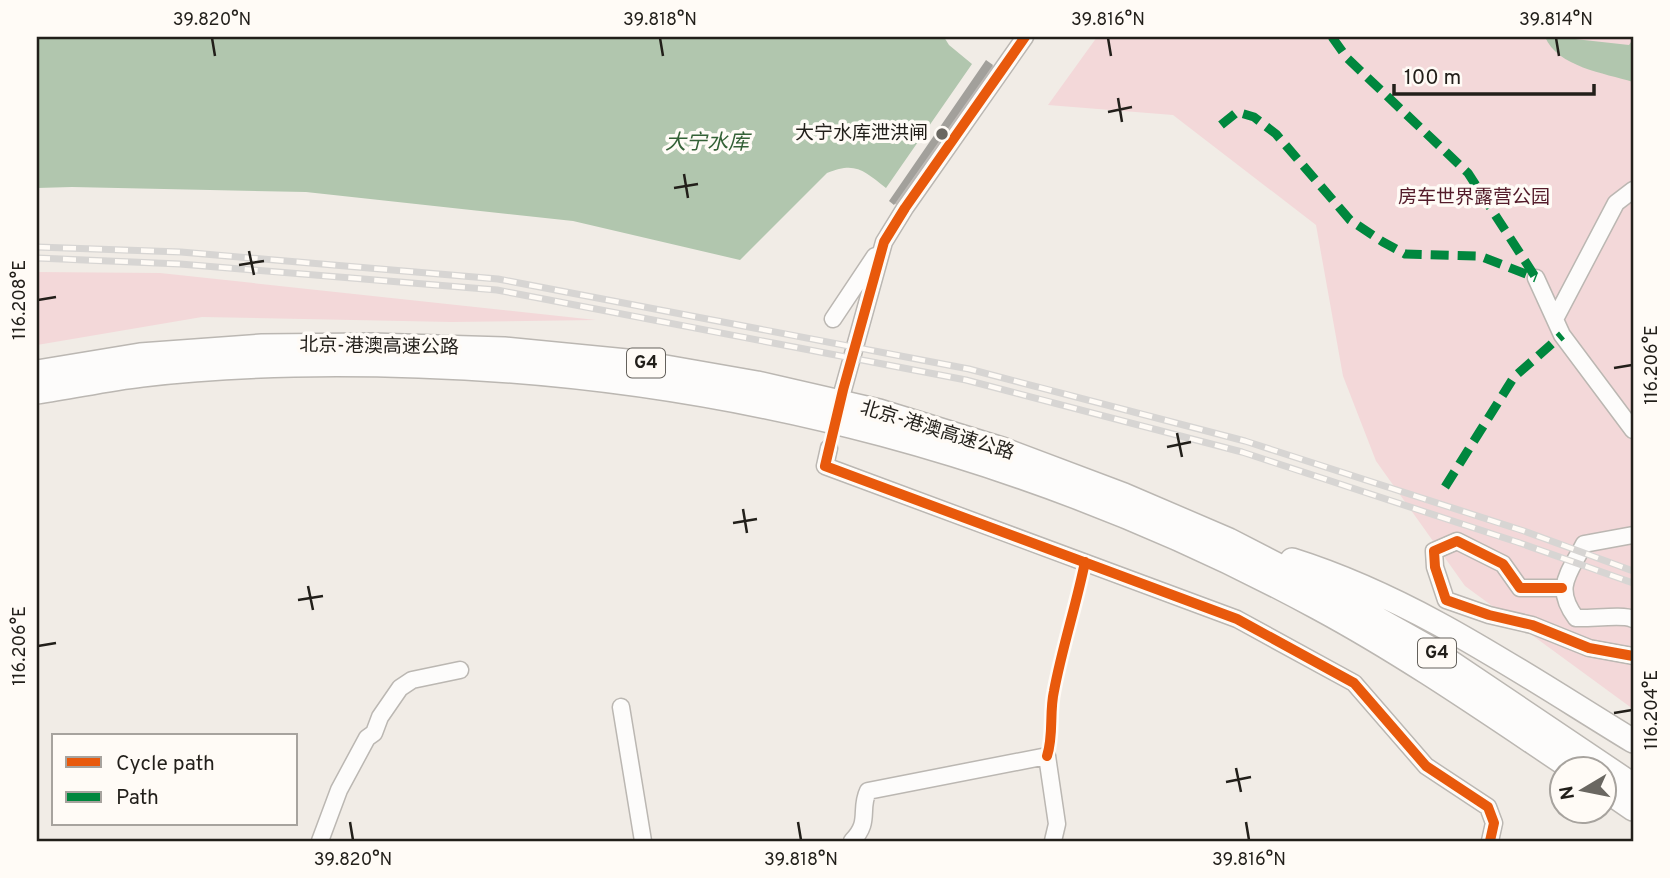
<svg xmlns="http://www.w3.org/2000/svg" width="1670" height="878" viewBox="0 0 1670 878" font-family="Overpass,'Noto Sans SC',sans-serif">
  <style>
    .green { fill: #f3d8d9 }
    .water { fill: #b1c6ae }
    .shadow { fill: #0003 }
    .building { fill: #a2a09b }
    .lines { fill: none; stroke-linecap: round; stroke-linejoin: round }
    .minor-casing { stroke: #bbb7b2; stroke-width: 19 }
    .highway-casing { stroke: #bbb7b2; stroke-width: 26 }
    .minor { stroke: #fdfcfb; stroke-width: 16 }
    .highway { stroke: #fdfcfb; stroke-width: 23 }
    .rail-casing { stroke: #d7d5d3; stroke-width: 7 }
    .rail { stroke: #fffbf6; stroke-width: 4.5; stroke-dasharray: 13; stroke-linecap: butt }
    .quiet { stroke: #00873e; stroke-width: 9; stroke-dasharray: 18 9; stroke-linecap: butt }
    .cycleway-casing { stroke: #fffbf6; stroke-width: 15 }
    .cycleway { stroke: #e8590c; stroke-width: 10 }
    .ticks { fill: none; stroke: #221f1a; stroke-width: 2.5 }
    .poi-dot { fill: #6a6761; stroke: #fffbf6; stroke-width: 2.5 }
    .labels { text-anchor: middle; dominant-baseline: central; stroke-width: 7; stroke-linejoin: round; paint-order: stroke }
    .shield { fill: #fffbf6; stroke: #64615c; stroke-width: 2 }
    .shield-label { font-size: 18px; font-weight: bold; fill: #221f1a }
    .poi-label { font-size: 19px; fill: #221f1a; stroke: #fffbf6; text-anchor: end }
    .park-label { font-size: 19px; fill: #541c2b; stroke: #fffbf6 }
    .street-label { font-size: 19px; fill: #221f1a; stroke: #fffbf6 }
    .water-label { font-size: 21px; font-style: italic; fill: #346136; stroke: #fffbf6 }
    .neatline { fill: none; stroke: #221f1a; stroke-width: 2.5 }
    .ticks-label { font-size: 18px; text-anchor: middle; fill: #221f1a }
  </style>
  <rect width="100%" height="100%" fill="#f1ece6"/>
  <!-- green -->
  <path class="green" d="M1097 37H1633V709L1465 586 1376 461 1343 376 1316 225 1173 115 1048 105Z
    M37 272 160 273 596 320 452 322 202 317 37 345Z"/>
  <!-- water -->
  <path class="water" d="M37 37H944L949 45 972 64 886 188C864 171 856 161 827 173L740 260 573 221 306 192 72 187 37 188Z
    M1545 37H1574L1575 39 1629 45 1633 39V82C1604 73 1558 67 1545 37Z"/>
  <!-- shadow -->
  <path class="shadow" d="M986 62 1003 72 906 210 895 204 891 201Z"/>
  <!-- building -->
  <path class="building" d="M986 60 993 65 894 205 889 201Z"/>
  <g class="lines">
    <defs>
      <path id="minor" d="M1536 278 1562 335 1633 430
        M833 319 875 256
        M1555 319 1616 203 1633 190
        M843 390 884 242 905 208 1025 37
        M829 448 825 466 1237 619 1354 683 1426 766 1488 807 1494 823 1490 841
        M1633 535 1584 544C1569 574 1553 587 1576 618 1591 619 1623 614 1633 619
        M1562 588H1520L1503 564 1457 541 1434 551 1435 567 1446 600 1489 615 1532 625 1589 648 1633 656
        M621 707 643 841
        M320 841 339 790 367 738 374 733 380 717 400 688 412 680 460 670
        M852 841C871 822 859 810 868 791L1047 756 1057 824 1053 841"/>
      <path id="highway" d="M37 372 140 355 262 346 372 345 504 349 637 362 757 383 879 411 1002 449 1124 495 1229 540 1330 592 1428 647 1633 785
        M37 392C72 387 107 379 142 375 233 364 327 363 419 366 733 376 1042 458 1318 608 1407 656 1490 714 1574 770
        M1292 560C1416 599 1523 674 1633 741
        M1604 789 1633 809"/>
    </defs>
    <!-- minor casing -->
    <use href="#minor" class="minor-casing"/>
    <!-- highway casing -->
    <use href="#highway" class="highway-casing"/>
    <!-- minor -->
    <use href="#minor" class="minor"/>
    <!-- highway -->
    <use href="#highway" class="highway"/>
    <defs>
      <path id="rail" d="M37 247 181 252 498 279 969 369 1245 441 1524 531 1633 571
        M37 258 180 264 497 290 966 380 1242 452 1520 543 1633 583"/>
    </defs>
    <!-- rail casing -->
    <use href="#rail" class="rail-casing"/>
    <!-- rail -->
    <use href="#rail" class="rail"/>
    <!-- quiet -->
    <path class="quiet" d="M1332 37 1347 58 1468 173 1536 278
      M1221 125 1237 112 1254 117 1276 134 1350 220 1383 242 1405 254 1480 256 1536 278
      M1445 487 1514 377 1562 335"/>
    <defs>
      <path id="cycleway" d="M1025 37 905 208 884 242 843 390 825 466 1237 619 1354 683 1426 766 1488 807 1494 823 1490 841
        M1562 588H1520L1503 564 1457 541 1434 551 1435 567 1446 600 1489 615 1532 625 1589 648 1633 656
        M1047 756C1054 735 1049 713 1054 691 1062 648 1076 606 1085 562"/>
    </defs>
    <!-- cycleway casing -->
    <use href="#cycleway" class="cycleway-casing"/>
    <!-- cycleway -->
    <use href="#cycleway" class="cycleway"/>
  </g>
  <!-- ticks -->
  <path class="ticks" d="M212 38 215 56M660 38 663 56M1108 38 1111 56M1556 38 1559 56M1118 98 1122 122M1108 112 1132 107M684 174 688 198M674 188 698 184M249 251 254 275M239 265 264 261M38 300 56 297M1614 368 1632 365M1177 433 1182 457M1167 447 1191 442M743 509 747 533M733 523 757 519M308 586 313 610M298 600 323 596M38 646 56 643M1614 713 1632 710M1236 768 1241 792M1226 782 1251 777M350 822 353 840M798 822 801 840M1246 822 1249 840"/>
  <!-- markers -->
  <circle class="poi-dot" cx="942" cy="134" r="7"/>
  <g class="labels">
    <!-- shield labels -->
    <g class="shield">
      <rect x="627" y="348.5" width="38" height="29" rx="5"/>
      <rect x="1418" y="638.5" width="38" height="29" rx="5"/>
    </g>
    <g class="shield-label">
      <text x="646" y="363">G4</text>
      <text x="1437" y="653">G4</text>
    </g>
    <!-- poi labels -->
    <g class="poi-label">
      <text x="928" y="134">大宁水库泄洪闸</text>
    </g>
    <!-- park labels -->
    <g class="park-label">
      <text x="1474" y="198">房车世界露营公园</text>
    </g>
    <!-- street labels -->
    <g class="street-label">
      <text transform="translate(379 347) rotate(1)">北京-港澳高速公路</text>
      <text transform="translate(937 431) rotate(17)">北京-港澳高速公路</text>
    </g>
    <!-- water labels -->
    <g class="water-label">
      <text x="707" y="143">大宁水库</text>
    </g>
  </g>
  <!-- border -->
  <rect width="1670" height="878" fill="none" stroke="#fffbf6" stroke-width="77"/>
  <!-- legend -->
  <rect x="52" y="734" width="245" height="91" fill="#fffbf6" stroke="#a7a39e" stroke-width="2"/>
  <rect x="66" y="757" width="35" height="10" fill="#e8590c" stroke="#a7a39e" stroke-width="2"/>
  <text x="116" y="770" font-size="21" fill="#221f1a">Cycle path</text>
  <rect x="66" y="792" width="35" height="10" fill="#00873e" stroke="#a7a39e" stroke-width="2"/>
  <text x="116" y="804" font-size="21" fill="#221f1a">Path</text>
  <!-- north arrow -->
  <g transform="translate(1583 790) rotate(260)"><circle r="33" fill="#fffbf6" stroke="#a7a39e" stroke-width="2"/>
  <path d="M0-5L12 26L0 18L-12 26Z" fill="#6a6761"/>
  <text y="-10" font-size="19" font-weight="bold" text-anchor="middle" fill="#221f1a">N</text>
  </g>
  <!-- scale -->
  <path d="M1394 84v10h200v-10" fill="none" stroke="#221f1a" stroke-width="3.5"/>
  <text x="1404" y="84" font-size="21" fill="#221f1a" stroke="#fffbf6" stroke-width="5" paint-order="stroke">100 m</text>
  <rect x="38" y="38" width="1594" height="802" class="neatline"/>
  <g class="ticks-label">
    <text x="212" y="25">39.820°N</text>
    <text x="660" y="25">39.818°N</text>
    <text x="1108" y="25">39.816°N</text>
    <text x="1556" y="25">39.814°N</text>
    <text transform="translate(19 300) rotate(-90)" y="6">116.208°E</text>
    <text transform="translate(1651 365) rotate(-90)" y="6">116.206°E</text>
    <text transform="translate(19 646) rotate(-90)" y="6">116.206°E</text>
    <text transform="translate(1651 710) rotate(-90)" y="6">116.204°E</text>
    <text x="353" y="865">39.820°N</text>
    <text x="801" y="865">39.818°N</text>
    <text x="1249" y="865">39.816°N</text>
  </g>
</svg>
